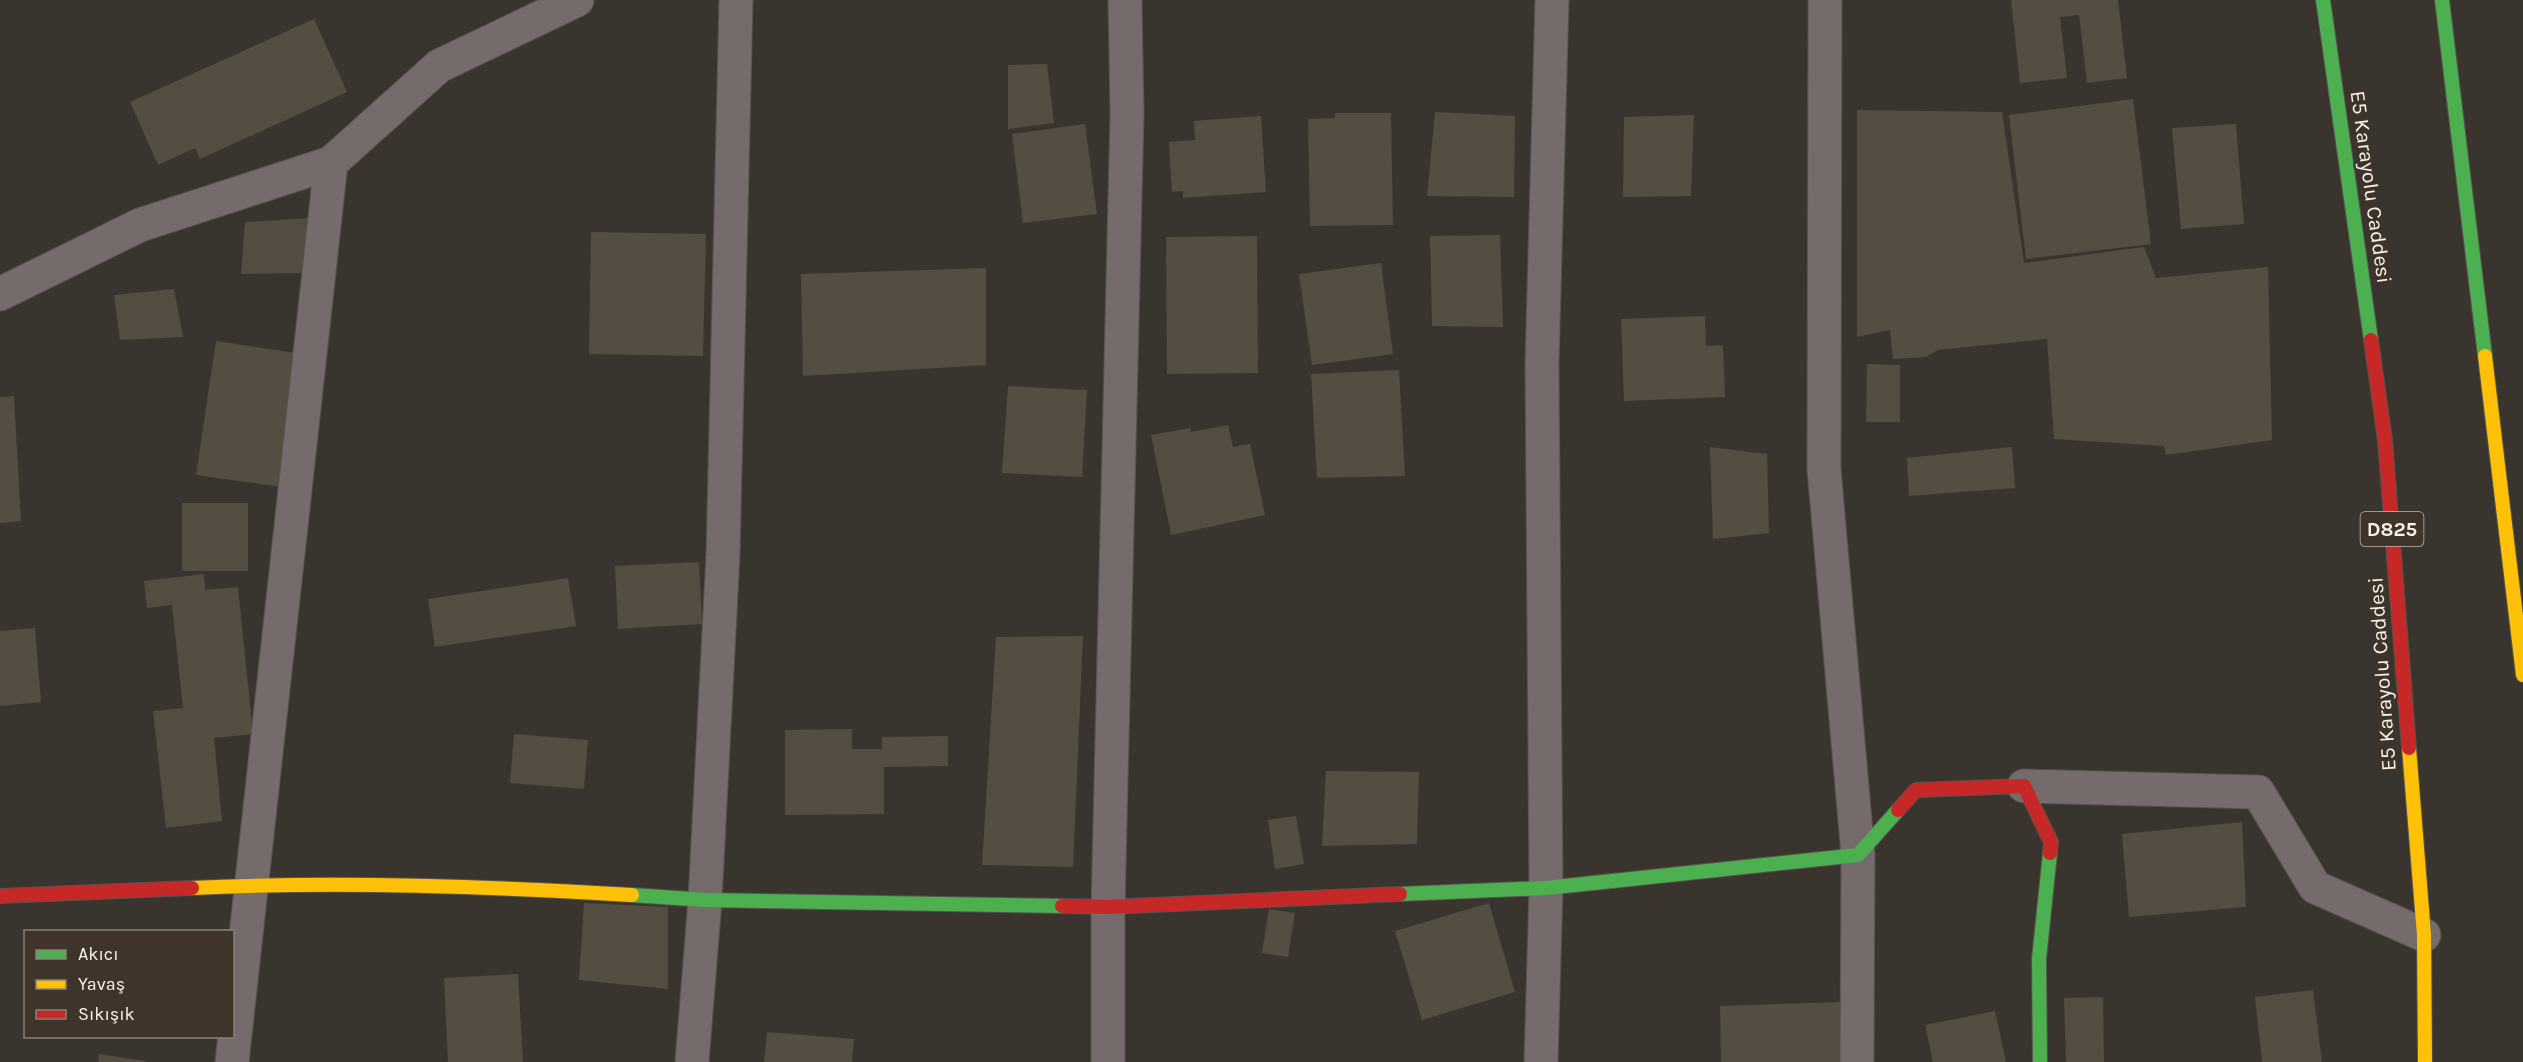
<svg xmlns="http://www.w3.org/2000/svg" width="2523" height="1062" viewBox="0 0 2523 1062" font-family="Karla,sans-serif">
  <style>
    .building { fill: #544d42 }
    .lines { fill: none; stroke-linecap: round; stroke-linejoin: round }
    .street-casing { stroke: #57534d; stroke-width: 35 }
    .fast-casing { stroke: #57534d; stroke-width: 16 }
    .slow-casing { stroke: #57534d; stroke-width: 16 }
    .jam-casing { stroke: #57534d; stroke-width: 16 }
    .street { stroke: #756b6a; stroke-width: 33 }
    .fast { stroke: #4caf50; stroke-width: 14 }
    .slow { stroke: #ffc107; stroke-width: 14 }
    .jam { stroke: #c62828; stroke-width: 14 }
    .labels { text-anchor: middle; dominant-baseline: central; stroke-width: 4.5; stroke-linejoin: round; paint-order: stroke }
    .shield { fill: #3e3429; stroke: #c2bab2; stroke-width: 1.5 }
    .shield-label { font-size: 20px; font-weight: bold; fill: #faf3ec }
    .street-label { font-size: 21px; fill: #faf3ec; stroke: #3e3429 }
  </style>
  <rect width="100%" height="100%" fill="#39342e"/>
  <!-- building -->
  <path class="building" d="M2011 0H2118L2127 78 2087 83 2079 15 2060 17 2067 78 2020 83Z
    M314 19 347 92 200 159 195 148 158 165 130 102Z
    M1047 64 1054 123 1008 129V65Z
    M2133 99 2151 244 2026 259 2009 115Z
    M1857 110 2002 112 2024 263 2144 247 2156 278 2268 267 2272 440 2166 455 2164 446 2054 439 2047 339 1938 350 1926 357 1893 359 1890 330 1857 337Z
    M1435 112 1515 116 1514 197 1427 196Z
    M1335 113H1391L1393 225 1310 226 1308 119 1335 118Z
    M1694 115 1691 196 1623 197 1624 117Z
    M1261 116 1266 192 1183 198V191L1172 192 1169 142 1195 140 1194 121Z
    M1085 124 1097 214 1023 223 1012 134Z
    M2236 124 2244 224 2181 229 2172 128Z
    M312 218 307 273 241 274 245 222Z
    M591 232 706 234 703 356 589 354Z
    M1500 235 1503 327 1432 326 1430 236Z
    M1257 236 1258 373 1167 374 1166 237Z
    M1381 263 1393 354 1312 365 1299 274Z
    M986 268V365L803 376 801 274Z
    M174 289 183 337 120 340 114 295Z
    M1705 316 1706 346 1723 345 1725 397 1624 401 1621 319Z
    M216 341 303 354 282 487 196 475Z
    M1867 364 1900 365V422H1866Z
    M1399 370 1405 476 1317 478 1311 374Z
    M1008 386 1087 390 1082 477 1002 473Z
    M14 396 21 521 0 523V397Z
    M1228 425 1233 447 1250 444 1265 515 1171 535 1151 435 1190 428 1191 432Z
    M1710 447 1767 454 1769 533 1713 539Z
    M2012 447 2015 488 1909 496 1907 458Z
    M182 503H248V571H182Z
    M699 562 702 624 618 629 615 566Z
    M204 574 205 590 238 587 253 734 214 738 222 821 166 828 153 711 183 708 172 605 147 608 144 581Z
    M568 578 576 626 435 647 428 599Z
    M35 628 41 702 0 706V631Z
    M1083 636 1073 867 982 865 996 637Z
    M852 729V749H882V737L948 736V766L884 767V814L785 815V730Z
    M514 734 588 740 584 789 510 783Z
    M1326 771 1419 772 1417 844 1322 846Z
    M1296 816 1304 864 1275 869 1268 820Z
    M2242 822 2246 907 2129 917 2122 834Z
    M584 903 668 907V989L579 980Z
    M1489 903 1515 992 1422 1020 1395 931Z
    M1269 909 1295 913 1288 957 1262 953Z
    M518 974 523 1062H448L444 978Z
    M2313 990 2322 1062H2262L2255 997Z
    M2103 997 2104 1062H2066L2064 998Z
    M1842 1002 1846 1062H1721L1720 1006Z
    M1995 1011 2006 1062H1933L1925 1025Z
    M767 1032 854 1039 852 1062H764Z
    M99 1054 145 1061V1062H98Z"/>
  <g class="lines">
    <defs>
      <path id="street" d="M1825 0 1824 469 1858 855 1857 1062
        M0 294 140 225 331 163 439 66 577 0
        M2024 786 2258 792 2315 887 2424 935
        M232 1062 331 163
        M692 1062 705 900 723 555 736 0
        M1108 1062V907L1127 114 1125 0
        M1541 1062 1546 888 1542 364 1552 0"/>
      <path id="fast" d="M2323 0 2371 340
        M2442 0 2485 356
        M1400 894 1546 888 1858 855 1898 810
        M632 895 705 900 1062 906
        M2040 1062 2039 959 2050 853"/>
      <path id="slow" d="M2485 356 2523 675
        M2409 748 2424 935 2425 1062
        M192 888C338 881 485 886 632 895"/>
      <path id="jam" d="M2371 340 2385 440 2409 748
        M1898 810 1916 790 2024 786 2051 842 2050 853
        M0 896 192 888
        M1062 906 1108 907 1400 894"/>
    </defs>
    <!-- street casing -->
    <use href="#street" class="street-casing"/>
    <!-- fast casing -->
    <use href="#fast" class="fast-casing"/>
    <!-- slow casing -->
    <use href="#slow" class="slow-casing"/>
    <!-- jam casing -->
    <use href="#jam" class="jam-casing"/>
    <!-- street -->
    <use href="#street" class="street"/>
    <!-- fast -->
    <use href="#fast" class="fast"/>
    <!-- slow -->
    <use href="#slow" class="slow"/>
    <!-- jam -->
    <use href="#jam" class="jam"/>
  </g>
  <g class="labels">
    <!-- shield labels -->
    <rect class="shield" x="2360.5" y="512" width="63" height="34" rx="4.5"/>
    <g class="shield-label">
      <text x="2392" y="529">D825</text>
    </g>
    <!-- street labels -->
    <g class="street-label">
      <text transform="translate(2371 187) rotate(82)">E5 Karayolu Caddesi</text>
      <text transform="translate(2382 674) rotate(-94)">E5 Karayolu Caddesi</text>
    </g>
  </g>
  <!-- legend -->
  <rect x="24" y="930" width="210" height="108" fill="#3e3429" stroke="#898077" stroke-width="1.5"/>
  <rect x="36" y="950" width="30" height="9" fill="#4caf50" stroke="#898077" stroke-width="1.5"/>
  <text x="78" y="960" font-size="18" fill="#faf3ec">Akıcı</text>
  <rect x="36" y="980" width="30" height="9" fill="#ffc107" stroke="#898077" stroke-width="1.5"/>
  <text x="78" y="990" font-size="18" fill="#faf3ec">Yavaş</text>
  <rect x="36" y="1010" width="30" height="9" fill="#c62828" stroke="#898077" stroke-width="1.5"/>
  <text x="78" y="1020" font-size="18" fill="#faf3ec">Sıkışık</text>
</svg>
